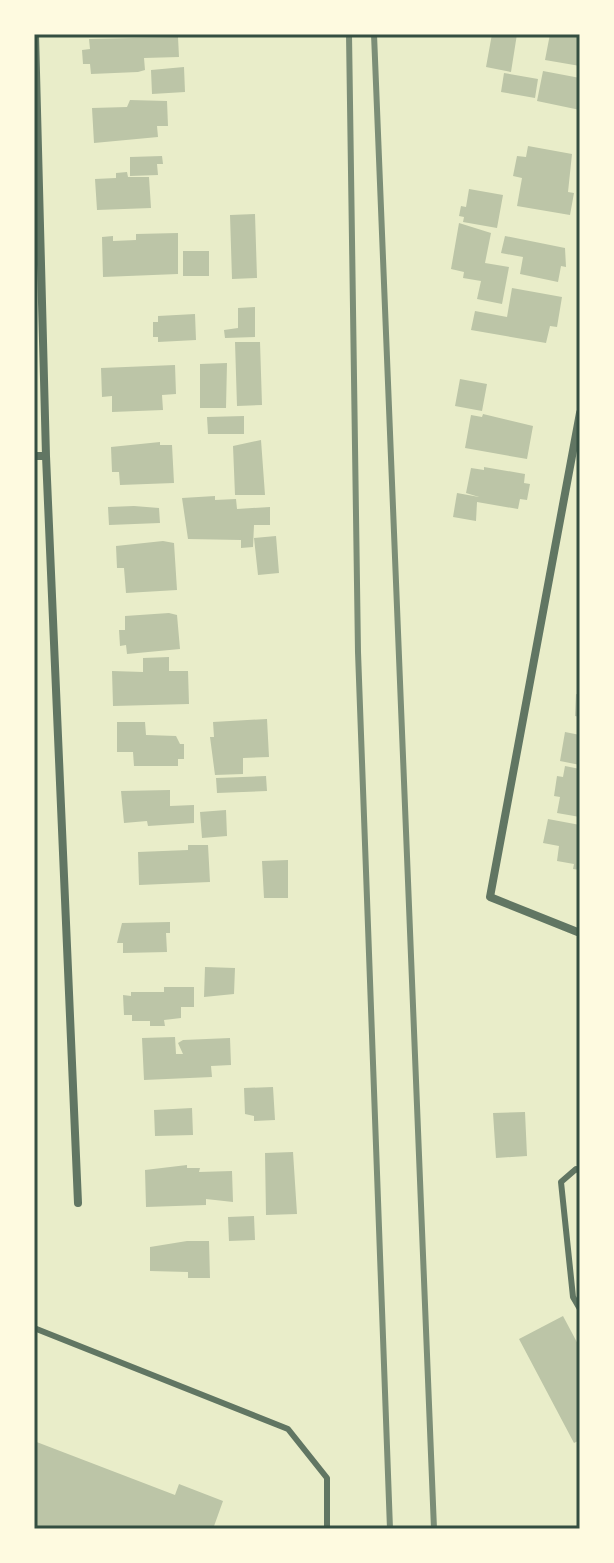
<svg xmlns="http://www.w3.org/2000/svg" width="614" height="1563" viewBox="0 0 614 1563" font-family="'Public Sans',sans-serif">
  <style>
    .building { fill: #bcc5a7 }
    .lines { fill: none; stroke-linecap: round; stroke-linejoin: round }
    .service { stroke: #617663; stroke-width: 6 }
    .minor { stroke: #617663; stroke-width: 8 }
    .rail { stroke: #7c8e77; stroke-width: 6 }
    .neatline { fill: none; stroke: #344e41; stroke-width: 3 }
  </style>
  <rect width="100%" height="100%" fill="#e9edc9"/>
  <!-- building -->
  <path class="building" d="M492 34H517L511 72 486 67Z
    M550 34H580V66L545 60Z
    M178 37 179 57 144 58 145 70 138 72 91 74 90 64H83L82 50 90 49 89 39Z
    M184 67 185 92 152 94 151 70Z
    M543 71 580 78V110L537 101Z
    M504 73 538 79 535 98 501 92Z
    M130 100 167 101 168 126H157L158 137 94 143 92 108 127 107Z
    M528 146 572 154 568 192 574 193 570 215 517 206 522 178 513 176 517 156 526 157Z
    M162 156 163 164H157L158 175 130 176V157Z
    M127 172 128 177H149L151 208 97 210 95 179 116 178V173Z
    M469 189 503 195 497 228 463 222 464 217 459 216 461 206 466 207Z
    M255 214 257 278 232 279 230 215Z
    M459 223 491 233 485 263 509 267 502 304 477 299 481 281 463 278 464 272 451 269Z
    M178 233V274L103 277 102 237 113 236V241L136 240V234Z
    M505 236 565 248 566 267 561 266 558 282 520 274 523 257 501 253Z
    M183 251H209V276H183Z
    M512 288 562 297 557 327 550 326 546 343 471 330 475 311 507 317Z
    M255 307V337L225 338 224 330 238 328V308Z
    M195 314 196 340 158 342V337H153V322H158V316Z
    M235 342H260L262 405 237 406Z
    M227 363 226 408H200V364Z
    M175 365 176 394 162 395 163 410 112 412V396L102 397 101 368Z
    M460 379 487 384 482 411 455 406Z
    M483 414 533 426 527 459 465 448 471 415 482 417Z
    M244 416V434H208L207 417Z
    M261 440 265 495H235L233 446Z
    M160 442V445H172L174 483 120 485 119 472H112L111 447Z
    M484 467 525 474 524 483 530 484 527 500 520 499 518 509 477 502 476 521 453 517 457 493 479 497 466 493 471 468 484 470Z
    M215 496V500L236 499 237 509 270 507V525H254L253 547 241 548V540L188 539 182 498Z
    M134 506 159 508 160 523 109 525 108 507Z
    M276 536 279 573 258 575 254 538Z
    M163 541 174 543 177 590 126 593 124 568H117L116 546Z
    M169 613 177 615 180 649 127 654 126 645 120 646 119 630H125V616Z
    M169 657V671H188L189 704 113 706 112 671 143 672V658Z
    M576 694 580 695V717L575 716Z
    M267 719 269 757 243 758V774L215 775 210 737H214L213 722Z
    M117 722H145L146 735 176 736 180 744H184V759H178V766H134L133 752H117Z
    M565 732 580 735V765L560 761Z
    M565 766 580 769V817L557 813 560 797 554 796 557 776 563 777Z
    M266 776 267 791 217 793 216 778Z
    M170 790V806L194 805V823L148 826 147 821 124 823 121 791Z
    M226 810 227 836 202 838 200 812Z
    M548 819 580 825V870L573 869 574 864 557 861 559 846 543 843Z
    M188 845H208L210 882 139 885 138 852 188 850Z
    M288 860V898H264L262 861Z
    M170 922V933H166L167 952 123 953V943H117L122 923Z
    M205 967 235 968 234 994 204 997Z
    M164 987H194V1007H181V1018L164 1020 165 1026H150V1021H132V1015H124L123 995 131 996V992H164Z
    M175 1037 176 1054H183L178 1043 183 1040 230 1038 231 1065 211 1066 212 1077 144 1080 142 1038Z
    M273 1087 275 1120 254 1121V1116L245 1114 244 1088Z
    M192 1108 193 1135 155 1136 154 1110Z
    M525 1112 527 1156 496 1158 493 1113Z
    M293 1152 297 1214 266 1215 265 1153Z
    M187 1165V1168H200L199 1172 232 1171 233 1202 206 1199V1205L146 1207 145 1170Z
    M254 1216 255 1240 229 1241 228 1217Z
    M187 1241H209L210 1278H188V1272L150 1271V1247Z
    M563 1316 580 1348V1440L574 1443 519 1339Z
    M34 1441 175 1495 179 1484 223 1501 213 1529H34Z"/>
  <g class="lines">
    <!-- service -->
    <path class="service" d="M580 1171 576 1169 561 1182 573 1297 580 1309
      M34 1328 288 1429 327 1478V1529"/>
    <!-- minor -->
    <path class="minor" d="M35 34 46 456 78 1203
      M580 413 490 897 580 933
      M34 456H46"/>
    <!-- rail -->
    <path class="rail" d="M349 34 358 652 390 1529
      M374 34 434 1529"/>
  </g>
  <!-- border -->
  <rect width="614" height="1563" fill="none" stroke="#fefae0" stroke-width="72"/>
  <rect x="36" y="36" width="542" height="1491" class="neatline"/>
</svg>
